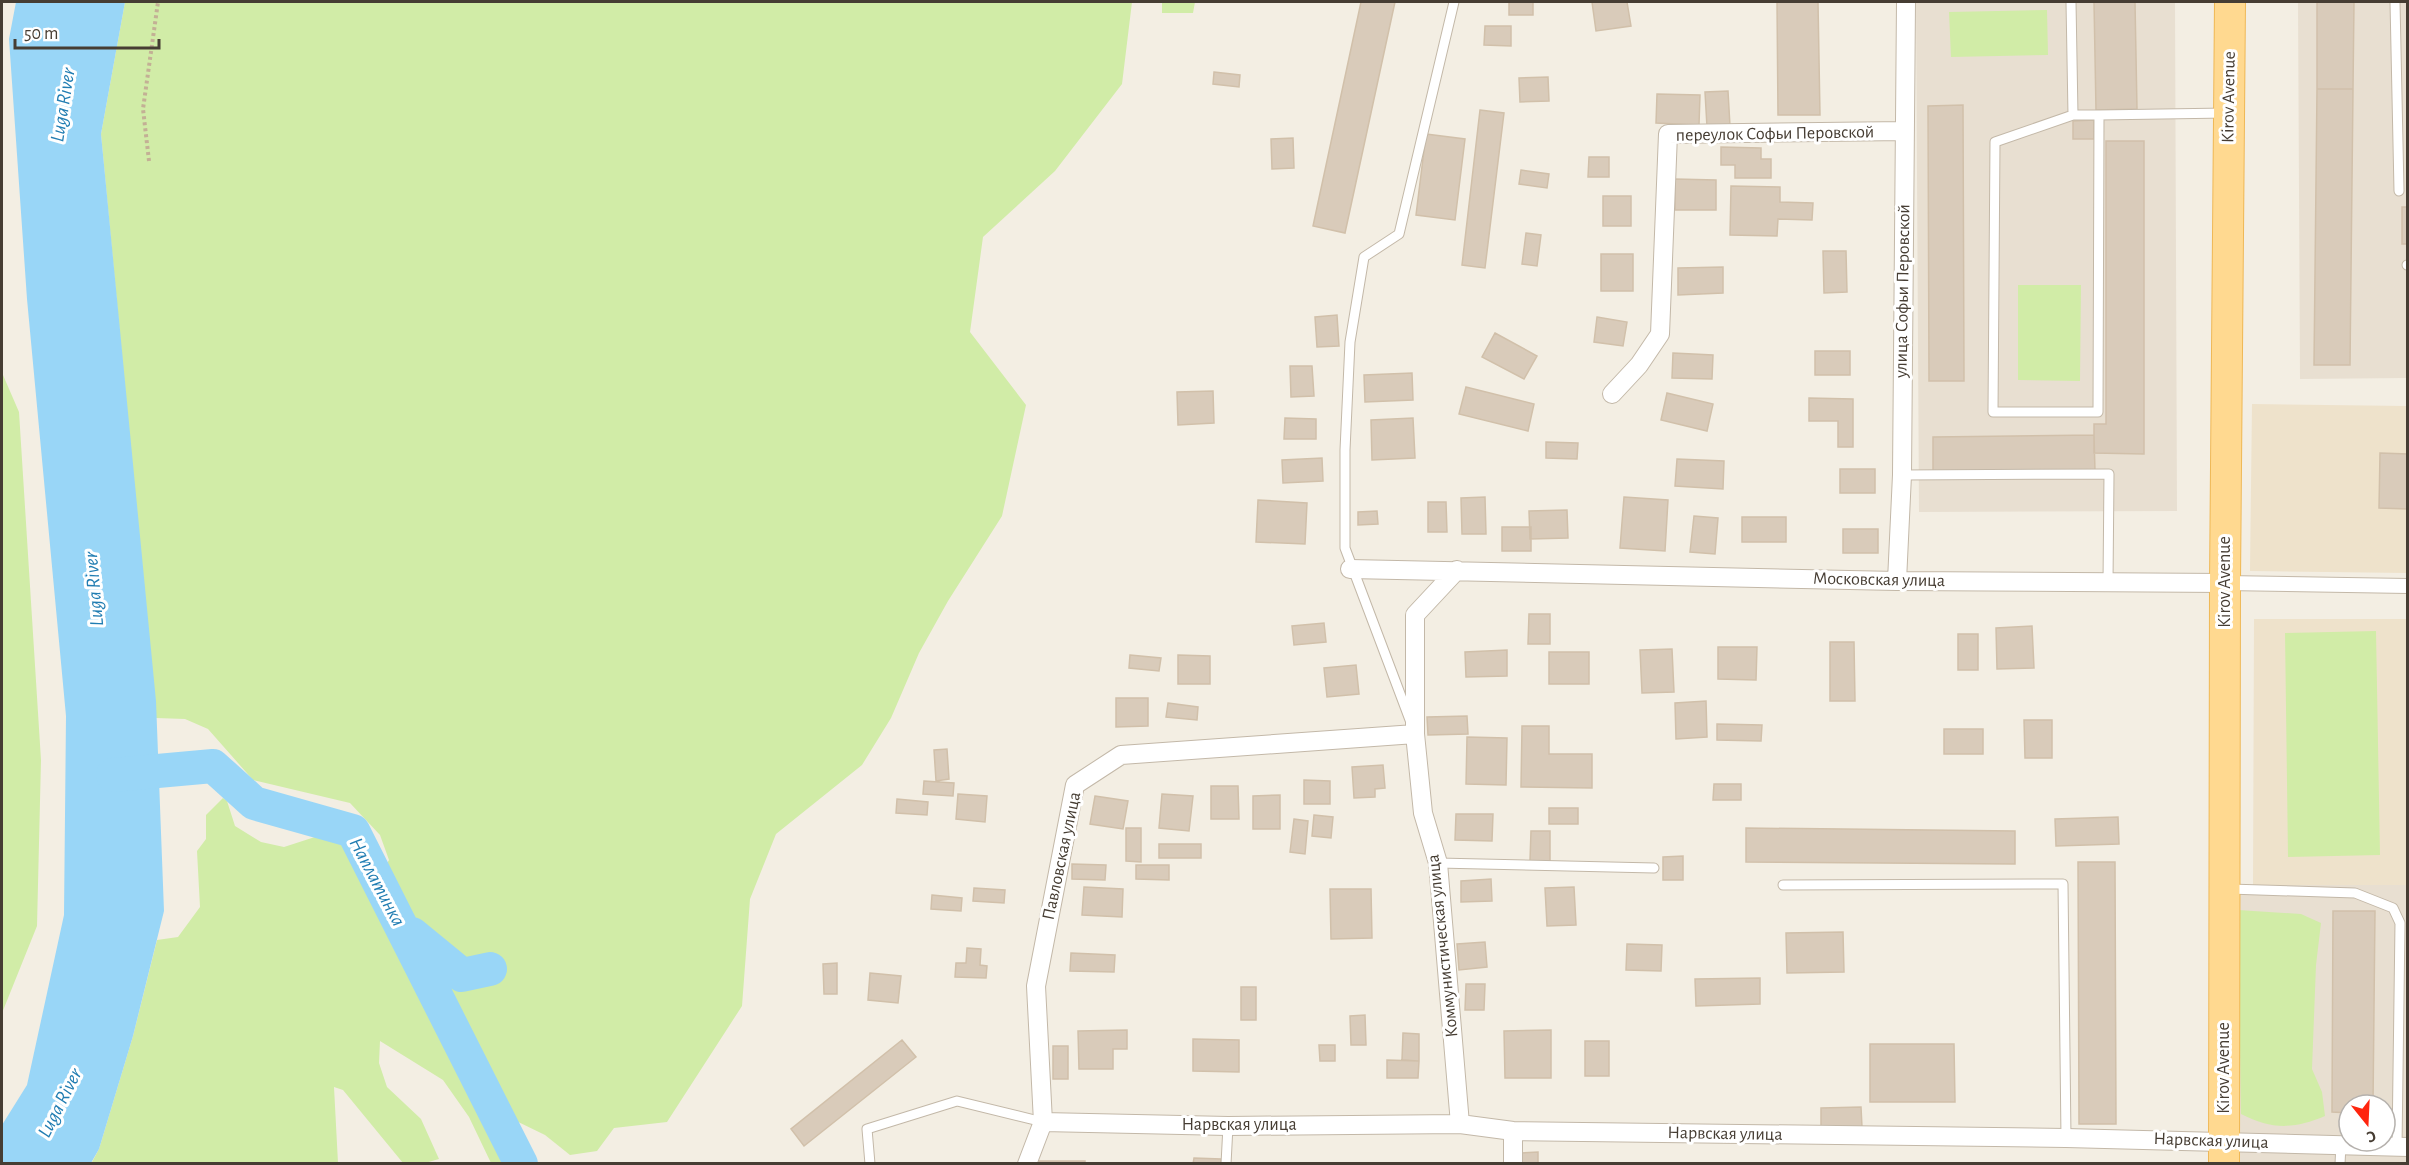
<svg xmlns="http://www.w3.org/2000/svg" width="2409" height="1165" viewBox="0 0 2409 1165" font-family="'Alegreya Sans',sans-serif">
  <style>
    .residential { fill: #e8dfd1; fill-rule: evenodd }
    .education { fill: #eee2cb }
    .green { fill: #d1eca7 }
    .water { fill: #99d6f7 }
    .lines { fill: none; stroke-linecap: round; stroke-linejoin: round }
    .river { stroke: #99d6f7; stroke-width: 34 }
    .building { fill: #d9cbba; stroke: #d1c0aa; stroke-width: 1.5 }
    .service-casing { stroke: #c3b8a8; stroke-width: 11 }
    .pedestrian-casing { stroke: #c3b8a8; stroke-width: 16 }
    .minor-casing { stroke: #c3b8a8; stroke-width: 20 }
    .primary-casing { stroke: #efb856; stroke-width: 32 }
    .path { stroke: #c3b095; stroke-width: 4; stroke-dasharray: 3 3; stroke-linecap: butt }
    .service { stroke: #fff; stroke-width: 9 }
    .pedestrian { stroke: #fff; stroke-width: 14 }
    .minor { stroke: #fff; stroke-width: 18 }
    .primary { stroke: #ffd990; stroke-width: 30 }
    .labels { text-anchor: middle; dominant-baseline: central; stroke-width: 6; stroke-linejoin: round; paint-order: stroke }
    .street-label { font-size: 18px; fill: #463d33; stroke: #fff }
    .water-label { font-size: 20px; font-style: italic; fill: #217db2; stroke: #fff }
  </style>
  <rect width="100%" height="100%" fill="#f3eee3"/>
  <!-- residential -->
  <path class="residential" d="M1916 2H2175L2177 511 1919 512Z
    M2298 2H2407V378L2300 379Z
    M2253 885H2407V1163H2224V889ZM2349 1105H2385V1141H2349Z"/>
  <!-- education -->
  <path class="education" d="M2252 404 2407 406V573L2250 571Z
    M2254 619H2407V885H2253Z"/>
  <!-- green -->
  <path class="green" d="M125 2H1132L1122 84 1055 171 983 237 970 332 1026 405 1002 516 948 601 919 653 891 718 862 765 776 834 750 899 742 1006 667 1122 614 1128 597 1151 570 1155 545 1135 502 1114 526 1149 521 1163H491L469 1117 443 1080 380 1041 379 1063 387 1087 421 1119 439 1159 425 1163H403L343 1090 334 1087 338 1163 91 1164 99 1149 133 1036 157 940 178 937 200 907 197 851 206 839V815L223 798 227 801 235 826 261 842 284 847 318 836 337 839 374 886 389 860 380 835 350 803 253 780 208 729 185 719 156 718 101 134Z
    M1162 2H1195L1193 13H1162Z
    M2047 10 2048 55 1951 57 1949 12Z
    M2018 285H2081L2080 381 2018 380Z
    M3 375 19 412 41 760 37 926 2 1013Z
    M2376 631 2380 855 2288 857 2285 633Z
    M2238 910 2301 914 2321 923 2316 965 2312 1069 2322 1092 2325 1116C2294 1129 2272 1130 2241 1114Z"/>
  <!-- water -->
  <path class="water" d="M16 2H125L101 134 156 701 164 911 133 1036 99 1149 91 1163H2V1125L27 1085 64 915 66 716 27 299 9 39Z"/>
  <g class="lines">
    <!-- river -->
    <path class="river" d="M113 775 213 766 254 803 353 831 521 1164
      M412 934 462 975 490 969"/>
  </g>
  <!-- building -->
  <path class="building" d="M1361 2H1395L1345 233 1313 226Z
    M1509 2H1533V15H1509Z
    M1592 2H1627L1631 26 1596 31Z
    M1777 2H1818L1820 115H1778Z
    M2094 2H2135L2137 109 2096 110Z
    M2317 2H2354L2353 89H2317Z
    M1485 26H1511V46L1484 45Z
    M1214 72 1240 75 1239 87 1213 84Z
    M1548 77 1549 101 1520 102 1519 78Z
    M2317 89H2353L2350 365H2314Z
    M1728 91 1730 126 1707 127 1705 92Z
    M1657 94 1700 95 1699 125 1656 123Z
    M1963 105 1964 381H1929L1928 106Z
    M1480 110 1504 113 1485 268 1462 265Z
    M2094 120V139H2073V121Z
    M1426 134 1465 139 1455 220 1416 215Z
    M1293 138 1294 168 1272 169 1271 139Z
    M2106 141H2144V454L2094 453V424H2106Z
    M1721 147 1761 148V159H1771V178H1735V165H1721Z
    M1589 157H1609V177H1588Z
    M1521 170 1549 174 1547 188 1519 184Z
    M1675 179 1716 180V210H1675Z
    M1731 186 1780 187V202L1813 203 1812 220 1778 219 1777 236 1730 235Z
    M1603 196H1631V226H1603Z
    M2402 207H2408V244H2402Z
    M1526 233 1541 235 1537 266 1522 264Z
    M1823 251H1846L1847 292 1824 293Z
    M1601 254H1633V291H1601Z
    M1723 267V293L1678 295V268Z
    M1337 315 1339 346 1317 347 1315 317Z
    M1597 317 1627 322 1623 346 1594 342Z
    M1495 333 1537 356 1524 379 1482 357Z
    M1815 351H1850V375H1815Z
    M1673 353 1713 355 1712 379 1672 378Z
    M1290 366H1312L1314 396 1291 397Z
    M1412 373 1413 400 1365 402 1364 375Z
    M1466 387 1534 404 1528 431 1459 414Z
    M1213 391 1214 423 1178 425 1177 392Z
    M1667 393 1713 404 1707 431 1661 420Z
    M1809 398 1853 399V447H1838V421H1809Z
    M1285 418 1316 419V439H1284Z
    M1413 418 1415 458 1372 460 1371 420Z
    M2094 435 2095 471 1933 472V437Z
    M1546 442 1578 443 1577 459 1546 458Z
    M2380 453 2408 454V509L2379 508Z
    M1322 458 1323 481 1283 483 1282 460Z
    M1677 459 1724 461 1723 489 1675 486Z
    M1840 469H1875V493H1840Z
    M1485 497 1486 534H1462L1461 498Z
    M1624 497 1668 500 1665 551 1620 548Z
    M1258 500 1307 503 1305 544 1256 542Z
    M1428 502H1446L1447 532H1428Z
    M1567 510 1568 538 1530 539 1529 511Z
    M1377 511 1378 524 1358 525V512Z
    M1694 516 1718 518 1715 554 1690 552Z
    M1742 517H1786V542H1742Z
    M1502 527H1531V551H1502Z
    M1843 529H1878V553H1843Z
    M1529 614H1550V644H1528Z
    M1324 623 1326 642 1294 645 1292 626Z
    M2032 626 2034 668 1997 669 1996 628Z
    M1958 634H1978V670H1958Z
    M1830 642H1854L1855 701H1830Z
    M1718 647H1757L1756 680 1718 679Z
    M1672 649 1674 692 1642 693 1640 650Z
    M1507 650V676L1466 677 1465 652Z
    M1549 652H1589V684H1549Z
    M1130 655 1161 658 1159 671 1129 668Z
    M1178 655 1210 656V684H1178Z
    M1356 665 1359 694 1327 697 1324 668Z
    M1116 698H1148V726L1116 727Z
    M1706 701 1707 737 1676 739 1675 703Z
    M1168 703 1198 707 1197 720 1166 717Z
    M1467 716 1468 734 1428 735 1427 717Z
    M2024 720H2052V758H2025Z
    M1717 724 1762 725 1761 741 1717 740Z
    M1522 726H1549V754H1592V788L1521 787Z
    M1944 729H1983V754H1944Z
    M1467 737 1507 738 1506 785 1466 784Z
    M947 749 949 779 936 781 934 750Z
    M1383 765 1385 788 1375 789V797L1354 798 1352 767Z
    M1304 780 1330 781V804H1304Z
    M924 781 954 783 953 796 923 794Z
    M1714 784H1741V800H1713Z
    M1211 786H1238L1239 819H1211Z
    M958 794 987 796 985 822 956 819Z
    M1162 794 1193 796 1189 831 1159 828Z
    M1280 795V829H1253V796Z
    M1095 796 1128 801 1123 829 1090 824Z
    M897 799 928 802 927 815 896 813Z
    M1549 808H1578V824H1549Z
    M1456 814H1493L1492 841 1455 840Z
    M1314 815 1333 817 1331 838 1312 836Z
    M2118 817 2119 844 2056 846 2055 819Z
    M1294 819 1308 821 1305 854 1290 852Z
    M1126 828H1141V862L1126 861Z
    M1746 828 2015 831V864L1746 862Z
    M1531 831H1550V861H1530Z
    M1159 844H1201V858H1159Z
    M1683 856V880H1663V857Z
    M2078 862H2115L2116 1124H2079Z
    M1072 864 1106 865 1105 880 1072 879Z
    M1136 865H1169V880L1136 879Z
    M1491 879 1492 901 1461 902V881Z
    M1084 887 1123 889 1122 917 1082 915Z
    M1574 887 1576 925 1547 926 1545 888Z
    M974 888 1005 890 1004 903 973 901Z
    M1330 889H1371L1372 938 1331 939Z
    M932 895 962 898 961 911 931 909Z
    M2333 911H2375L2373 1105H2349V1113L2332 1112Z
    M1843 932 1844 972 1787 973 1786 933Z
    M1485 942 1487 967 1459 970 1457 944Z
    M1627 944 1662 945 1661 971 1626 970Z
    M967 948 981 949 980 965 987 966 986 978 955 977 956 963H966Z
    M1071 953 1115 955 1114 972 1070 971Z
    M837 963V994H824L823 964Z
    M870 973 901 976 898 1003 868 1000Z
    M1760 978V1004L1696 1006 1695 979Z
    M1466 984H1485L1484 1010H1465Z
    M1241 987H1256V1020H1241Z
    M1365 1015 1366 1045H1351L1350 1016Z
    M1127 1030V1049H1113V1069H1079L1078 1031Z
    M1551 1030V1078H1505L1504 1031Z
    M1403 1033 1419 1034V1061L1402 1060Z
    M1193 1039 1239 1040V1072L1193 1071Z
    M902 1040 916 1057 804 1146 791 1129Z
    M1585 1041H1609V1076H1585Z
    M1870 1044H1954L1955 1102H1870Z
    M1319 1045H1335V1061H1320Z
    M1053 1046H1068V1079H1053Z
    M1387 1060 1419 1061 1418 1078H1387Z
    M1861 1107 1862 1127 1821 1128V1108Z
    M1538 1152V1164H1521V1153Z
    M1194 1158 1221 1159V1164H1193Z
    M1039 1161H1085V1164H1039Z"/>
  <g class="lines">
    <defs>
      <path id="service" d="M2071 2 2073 115
        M2395 2 2399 191
        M2073 115H2099L2098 412H1993L1995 142Z
        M2099 115 2226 113
        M2407 265H2408
        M1902 475 2109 474 2108 583
        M1410 720 1345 548V450L1350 342 1364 257 1399 234 1454 2
        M1438 863 1654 868
        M1783 885 2063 884 2066 1138
        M2229 889 2355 893 2393 908 2400 923 2397 1147
        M870 1164 867 1129 957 1101 1043 1122
        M1226 1164 1228 1126
        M2340 1164 2341 1145"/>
      <path id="pedestrian" d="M2225 583 2408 586"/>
      <path id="minor" d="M1612 394 1639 365 1660 334 1668 134 1905 131
        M1350 569 1897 581 2225 583
        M1457 570 1415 615V734L1423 813 1438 863 1460 1124
        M1897 581 1902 475 1906 2
        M1043 1122 1228 1126 1460 1124 1513 1131 2066 1138 2408 1147
        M1513 1131V1164
        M1027 1164 1043 1122 1036 986 1075 785 1121 755 1415 734"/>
      <path id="primary" d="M2224 1164 2225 583 2230 2"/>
    </defs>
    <!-- service casing -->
    <use href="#service" class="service-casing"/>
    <!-- pedestrian casing -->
    <use href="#pedestrian" class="pedestrian-casing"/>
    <!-- minor casing -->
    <use href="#minor" class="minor-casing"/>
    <!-- primary casing -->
    <use href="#primary" class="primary-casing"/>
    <!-- path -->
    <path class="path" d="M149 161 143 109 158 2"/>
    <!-- service -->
    <use href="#service" class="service"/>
    <!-- pedestrian -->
    <use href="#pedestrian" class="pedestrian"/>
    <!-- minor -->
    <use href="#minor" class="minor"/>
    <!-- primary -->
    <use href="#primary" class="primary"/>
  </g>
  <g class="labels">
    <!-- street labels -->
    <g class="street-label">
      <text transform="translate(2229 97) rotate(-89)">Kirov Avenue</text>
      <text transform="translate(1775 134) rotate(-1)">переулок Софьи Перовской</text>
      <text transform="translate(1903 291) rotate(-89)">улица Софьи Перовской</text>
      <text transform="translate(1879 580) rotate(1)">Московская улица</text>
      <text transform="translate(2225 582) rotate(-90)">Kirov Avenue</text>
      <text transform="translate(1062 856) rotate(-78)">Павловская улица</text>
      <text transform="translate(1443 946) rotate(-96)">Коммунистическая улица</text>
      <text transform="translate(2224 1068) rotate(-90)">Kirov Avenue</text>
      <text x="1239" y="1125">Нарвская улица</text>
      <text transform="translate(1725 1134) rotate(1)">Нарвская улица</text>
      <text transform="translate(2211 1141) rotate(2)">Нарвская улица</text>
    </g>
    <!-- water labels -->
    <g class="water-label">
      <text transform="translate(63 105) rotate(-81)">Luga River</text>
      <text transform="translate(94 589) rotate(-95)">Luga River</text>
      <text transform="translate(377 882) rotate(62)">Наплатинка</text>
      <text transform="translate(60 1103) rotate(-63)">Luga River</text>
    </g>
  </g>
  <!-- border -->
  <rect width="2409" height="1165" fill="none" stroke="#463d33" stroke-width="6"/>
  <!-- north arrow -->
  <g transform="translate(2367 1123) rotate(162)"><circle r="28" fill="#ffffff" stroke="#b5b1ad" stroke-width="1.5"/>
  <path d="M0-4.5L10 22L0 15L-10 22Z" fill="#ff250e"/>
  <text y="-9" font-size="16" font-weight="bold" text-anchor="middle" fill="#463d33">С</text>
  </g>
  <!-- scale -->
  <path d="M15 39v9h144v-9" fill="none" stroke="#463d33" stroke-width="3"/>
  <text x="24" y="39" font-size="18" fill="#463d33" stroke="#ffffff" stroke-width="4.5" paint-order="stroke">50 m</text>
</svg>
